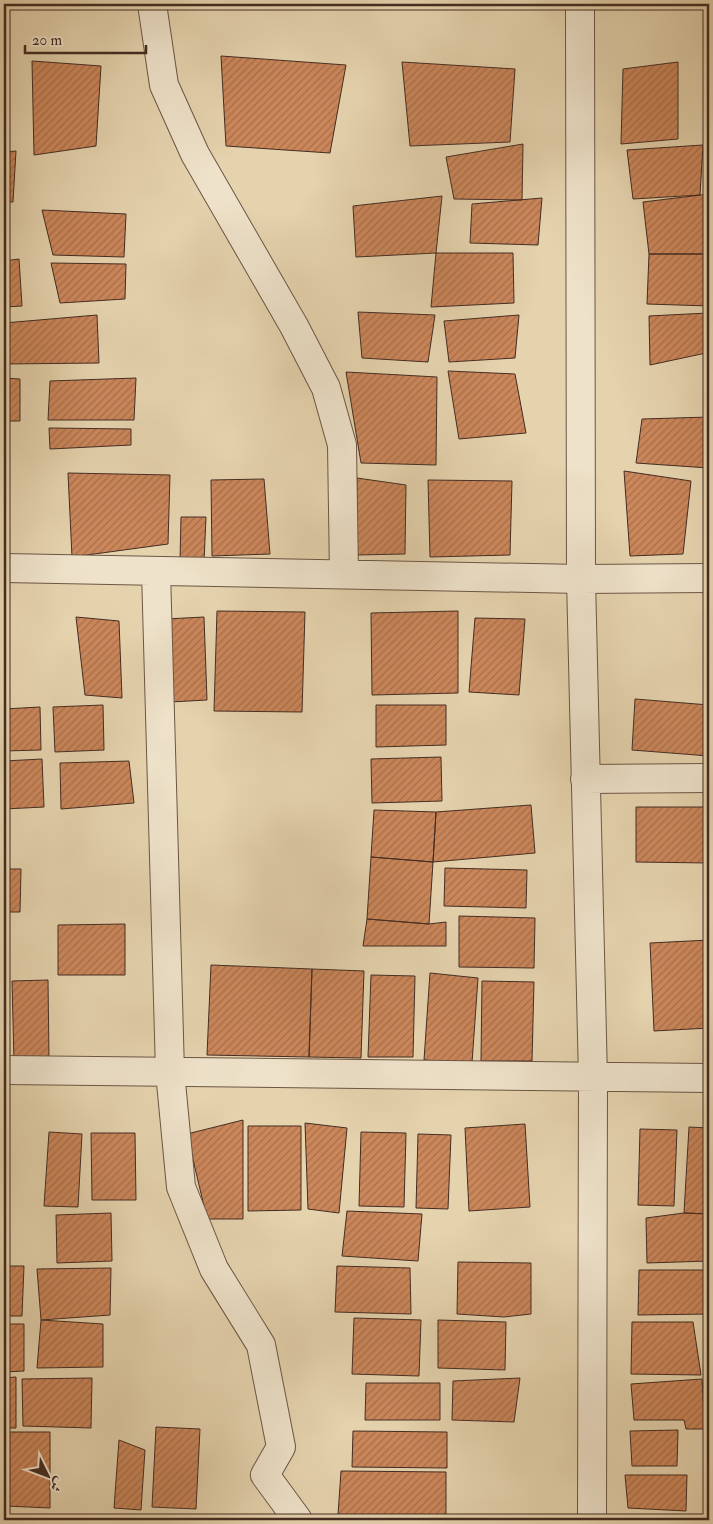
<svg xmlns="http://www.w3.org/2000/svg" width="713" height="1524" viewBox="0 0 713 1524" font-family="'IM FELL Double Pica',Amiri,serif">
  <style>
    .building { fill: url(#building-hatch); stroke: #442c22 }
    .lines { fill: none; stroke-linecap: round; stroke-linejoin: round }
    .minor-casing { stroke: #6c5645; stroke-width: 30 }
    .minor { stroke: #eee2ca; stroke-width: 28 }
  </style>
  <defs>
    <pattern id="building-hatch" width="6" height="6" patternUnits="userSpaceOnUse" patternTransform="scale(1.25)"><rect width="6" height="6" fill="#cc875b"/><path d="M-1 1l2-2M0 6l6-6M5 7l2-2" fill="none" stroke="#a76f4b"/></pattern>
  </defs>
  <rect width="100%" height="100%" fill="#e5d3ae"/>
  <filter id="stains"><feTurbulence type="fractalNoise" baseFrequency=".004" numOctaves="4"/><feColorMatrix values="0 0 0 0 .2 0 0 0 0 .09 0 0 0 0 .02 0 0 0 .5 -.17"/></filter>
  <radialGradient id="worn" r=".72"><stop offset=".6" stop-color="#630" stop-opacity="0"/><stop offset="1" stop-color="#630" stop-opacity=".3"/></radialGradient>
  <!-- building -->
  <path class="building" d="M221 56 346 65 330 153 226 146Z
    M709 60V131H706Z
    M32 61 101 66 96 146 34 155Z
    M402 62 515 69 510 142 410 146Z
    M678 62V139L621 144 623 69Z
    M523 144 522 200 454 199 446 157Z
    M703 145 700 195 633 199 627 150Z
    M16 151 13 202H4V152Z
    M709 194V254H649L643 202Z
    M442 196 436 253 356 257 353 206Z
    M542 198 538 245 470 243 472 204Z
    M42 210 126 214 124 257 53 255Z
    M436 253H513L514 303 431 307Z
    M649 254H709V306L647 304Z
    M19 259 22 306 4 307V261Z
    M51 263 126 264 125 299 60 303Z
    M358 312 435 315 428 362 362 358Z
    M708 313 706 353 650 365 649 316Z
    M97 315 99 363 4 364V323Z
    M519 315 515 358 449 362 444 321Z
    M448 371 515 374 526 433 459 439Z
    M346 372 437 377 436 465 361 463Z
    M4 378 20 379V421H4Z
    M136 378 134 420H48L50 381Z
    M709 417V468L636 463 642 419Z
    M49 428 131 429V445L50 449Z
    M624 471 691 481 683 554 630 556Z
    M68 473 170 475 168 544 72 557Z
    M357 478 406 485 405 554 356 555Z
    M264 479 270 554 212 556 211 480Z
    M428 480 512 481 510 555 430 557Z
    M181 517H206L204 562 180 561Z
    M217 611 305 612 302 712 214 711Z
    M458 611V693L372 695 371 613Z
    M76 617 119 621 122 698 85 695Z
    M204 617 207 700 170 702 166 619Z
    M475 618 525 619 519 695 469 692Z
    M635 699 709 705V756L632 750Z
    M103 705 104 750 55 752 53 707Z
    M376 705H446V745L376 747Z
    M40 707 41 750 4 751V709Z
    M441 757 442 801 372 803 371 759Z
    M42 759 44 807 4 809V761Z
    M129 761 134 803 61 809 60 763Z
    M531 805 535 853 433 862 436 812Z
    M636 807H709V863L636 862Z
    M374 810 436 812 433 862 371 857Z
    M371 857 433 862 429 924 367 919Z
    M445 868 527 870 526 908 444 906Z
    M4 869H21L20 912H4Z
    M459 916 535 918 534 968 459 967Z
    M367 919 429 924 446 922V946H363Z
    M125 924V975H58V925Z
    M709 940V1028L654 1031 650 943Z
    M211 965 312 969 309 1057 207 1055Z
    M312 969 364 971 361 1058 309 1057Z
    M430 973 478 978 472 1063 424 1060Z
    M371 975 415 976 413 1057H368Z
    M48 980 49 1060 14 1061 12 981Z
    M482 981 534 982 532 1061H481Z
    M243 1120V1219H207L187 1134Z
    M305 1123 347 1128 339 1213 308 1209Z
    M525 1124 530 1207 469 1211 465 1128Z
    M248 1126H301V1210L248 1211Z
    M689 1127 709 1128V1214L684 1213Z
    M640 1129 677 1130 674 1206 638 1205Z
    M49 1132 82 1134 78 1207 44 1206Z
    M361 1132 406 1133 404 1207 359 1206Z
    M91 1133H135L136 1200H92Z
    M418 1134 451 1135 448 1209 416 1208Z
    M347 1211 422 1214 418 1261 342 1256Z
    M111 1213 112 1261 57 1263 56 1215Z
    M684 1213 709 1214V1261L647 1263 646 1218Z
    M458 1262 531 1263V1314L504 1317 457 1314Z
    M4 1266H24L22 1316H4Z
    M337 1266 410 1268 411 1314 335 1312Z
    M111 1268 110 1315 41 1320 37 1269Z
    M639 1270H709V1314L638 1315Z
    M354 1318 421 1320 419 1376 352 1374Z
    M41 1320 103 1324V1367L37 1368Z
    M438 1320 506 1322 505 1370 438 1368Z
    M632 1322H693L701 1375 631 1374Z
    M4 1324H24V1371L4 1372Z
    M16 1377V1428H4V1378Z
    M92 1378 91 1428 23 1426 22 1379Z
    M520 1378 514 1422 452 1420 453 1381Z
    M702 1379 705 1429H686L684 1420H634L631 1384Z
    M366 1383H440V1420H365Z
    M156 1427 200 1429 196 1509 152 1507Z
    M678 1430 677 1466H632L630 1431Z
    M353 1431 447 1432V1468L352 1467Z
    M7 1432H50V1508L5 1506Z
    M119 1440 145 1450 141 1510 114 1508Z
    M341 1471 446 1472V1520L338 1515Z
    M625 1475H687L686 1511 628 1508Z"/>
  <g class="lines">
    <defs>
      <path id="minor" d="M152 4 164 85 195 154 294 326 326 388 342 445 344 574
        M580 4 581 579 593 1078 592 1520
        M4 568 581 579 709 578
        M156 571 170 1072 181 1187 214 1269 261 1345 281 1447 265 1475 298 1520
        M585 779 709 778
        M4 1070 709 1078"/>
    </defs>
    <!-- minor casing -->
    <use href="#minor" class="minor-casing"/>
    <!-- minor -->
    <use href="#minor" class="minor"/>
  </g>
  <!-- margin -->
  <rect width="713" height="1524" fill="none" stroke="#e5d3ae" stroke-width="20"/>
  <rect x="5" y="5" width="703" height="1514" fill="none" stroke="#442c22" stroke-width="2.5"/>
  <rect x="10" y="10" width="693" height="1504" fill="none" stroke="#442c22"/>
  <!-- north arrow -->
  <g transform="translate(48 1476) rotate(132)" stroke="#eee2ca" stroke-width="4" paint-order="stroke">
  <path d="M0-4L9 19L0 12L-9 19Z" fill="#442c22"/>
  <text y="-8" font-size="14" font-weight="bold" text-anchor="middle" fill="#442c22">ش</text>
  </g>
  <!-- scale -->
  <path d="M25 45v8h121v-8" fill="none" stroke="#442c22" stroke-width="2.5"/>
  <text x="32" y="45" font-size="15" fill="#442c22" stroke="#eee2ca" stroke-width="4" paint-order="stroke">20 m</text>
  <rect width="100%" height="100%" filter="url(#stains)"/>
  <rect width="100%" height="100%" fill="url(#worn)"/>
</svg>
